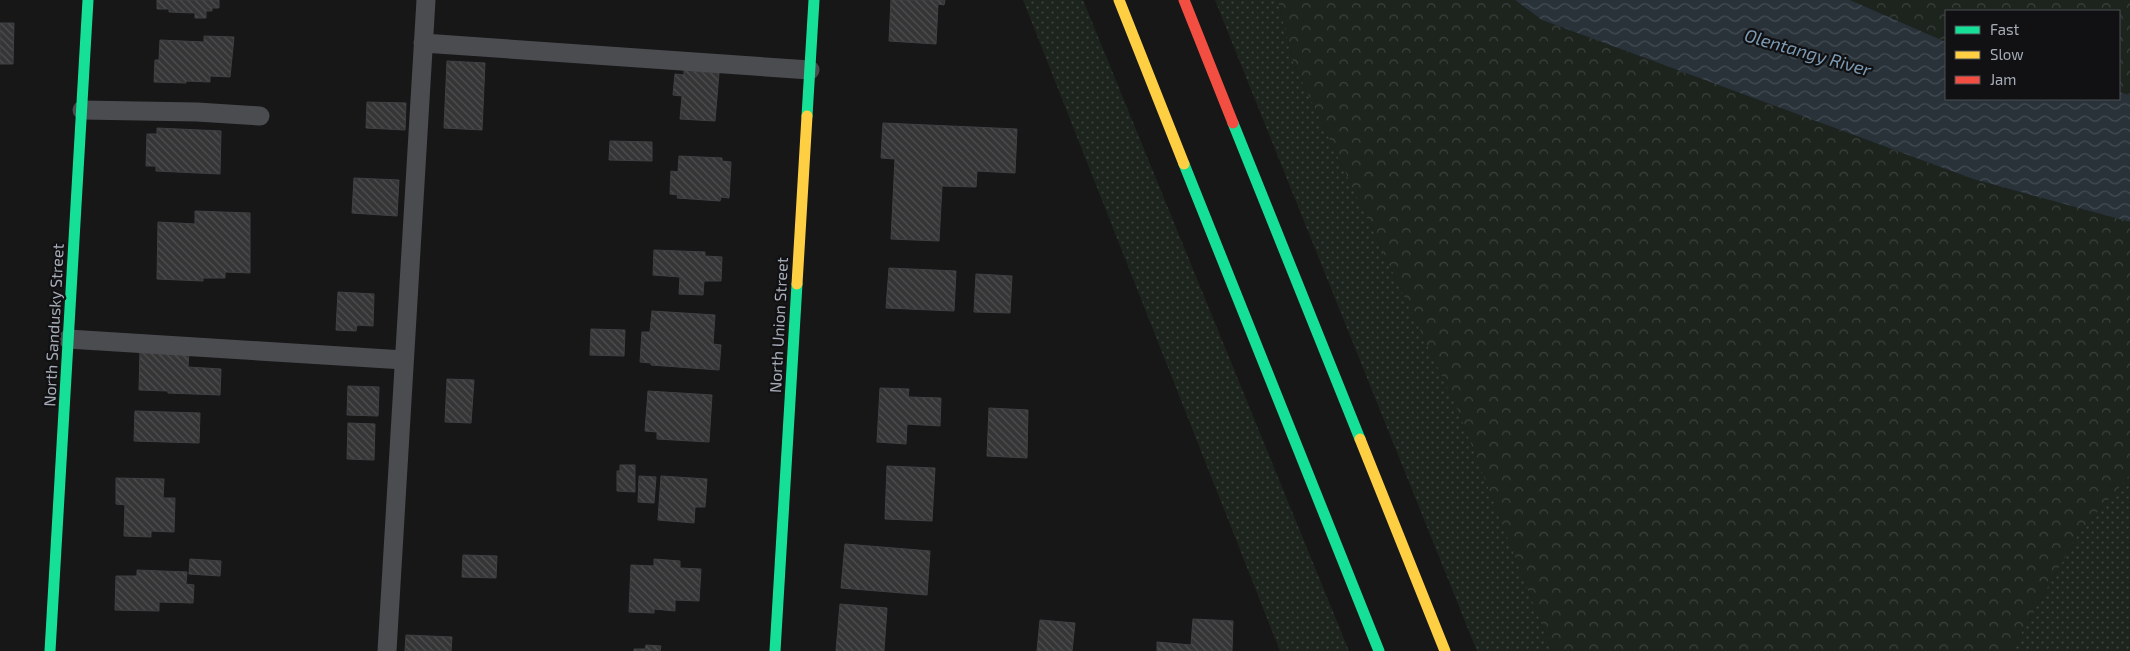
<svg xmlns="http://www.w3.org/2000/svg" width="2130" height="651" viewBox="0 0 2130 651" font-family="'Exo 2',sans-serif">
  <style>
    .green { fill: url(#green-dots) }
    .forest { fill: url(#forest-crowns) }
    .water { fill: url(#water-waves) }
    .building { fill: url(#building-back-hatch); stroke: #3f4043 }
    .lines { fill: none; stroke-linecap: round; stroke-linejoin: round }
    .lane { stroke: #4b4c50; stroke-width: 19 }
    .fast { stroke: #16e098; stroke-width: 11 }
    .slow { stroke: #ffcf43; stroke-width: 11 }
    .jam { stroke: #f24e42; stroke-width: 11 }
    .labels { text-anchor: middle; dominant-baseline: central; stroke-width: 4.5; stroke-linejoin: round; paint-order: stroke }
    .street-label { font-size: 16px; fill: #a7adb8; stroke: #111113 }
    .water-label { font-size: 18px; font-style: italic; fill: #7d9bb4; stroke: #111113 }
  </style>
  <defs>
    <pattern id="green-dots" width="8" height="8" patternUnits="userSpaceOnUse" patternTransform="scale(1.25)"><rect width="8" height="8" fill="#1d241e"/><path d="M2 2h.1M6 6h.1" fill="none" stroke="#3b413d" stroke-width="1.8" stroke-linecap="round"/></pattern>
    <pattern id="forest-crowns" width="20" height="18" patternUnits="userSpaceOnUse" patternTransform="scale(1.25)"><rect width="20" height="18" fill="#1d241e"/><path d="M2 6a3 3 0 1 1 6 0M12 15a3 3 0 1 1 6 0" fill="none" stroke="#3b413d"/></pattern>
    <pattern id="water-waves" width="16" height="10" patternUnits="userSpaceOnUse" patternTransform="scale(1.25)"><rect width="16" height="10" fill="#293239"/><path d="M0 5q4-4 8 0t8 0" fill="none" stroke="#454d54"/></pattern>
    <pattern id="building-back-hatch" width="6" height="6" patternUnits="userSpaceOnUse" patternTransform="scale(1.25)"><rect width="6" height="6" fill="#353536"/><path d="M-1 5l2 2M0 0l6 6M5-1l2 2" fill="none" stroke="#4f5051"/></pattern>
  </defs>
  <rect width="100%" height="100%" fill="#171717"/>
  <!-- green -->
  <path class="green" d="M1023 0H1083L1349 651H1280Z
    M1215 0H1278L1293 62 1457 408 1552 651H1477Z
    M2130 475V651H2011L2079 533Z"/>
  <!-- forest -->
  <path class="forest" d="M1278 0H1515L1542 20 1973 179 2130 222V475L2079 533 2011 651H1552L1457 408 1293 62Z
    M1850 0H2130V95L2119 92V11H1946V42Z"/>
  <!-- water -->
  <path class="water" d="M1515 0H1850L1946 42V99H2119V92L2130 95V222L1973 179 1542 20Z"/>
  <!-- building -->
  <path class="building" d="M157 0H219V8H212V11H206V18H195V13L169 12V9H157Z
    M891 0H945L944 5 938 4 936 44 889 41Z
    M0 23H14L13 64H0Z
    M204 36 234 37 230 77 210 76V82L186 81V83L154 82 155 60H159L160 40 204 42Z
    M447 61 485 63 482 130 444 128Z
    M684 70 719 73 715 121 680 119 682 96 673 95 675 74 684 75Z
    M367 102 406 103 405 130 366 128Z
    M883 123 1017 129 1015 173 977 171 976 187 942 186 939 241 891 239 895 159 881 158Z
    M157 128 221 131 220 174 156 171V166H146L147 134H157Z
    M610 141 652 142V161L609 160Z
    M679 156 722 158V161L731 162 729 198 721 197 720 201 677 198 678 195 670 194 671 171 678 172Z
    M354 178 399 180 397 216 352 213Z
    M195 211 250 213V273L225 272V278H203V281L157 279 158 222 195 224Z
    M654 250 705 252V256L722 257 721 281H704L703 295 679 294 680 277 653 275Z
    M889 268 956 271 954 311 886 308Z
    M976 274 1012 276 1010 313 974 312Z
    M338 292 374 294 373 326 357 325 356 331 336 330Z
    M652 311 715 315 713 344 721 345 719 370 651 365V363L640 362 642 332H650Z
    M591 329 625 330 624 356 590 355Z
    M140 350 189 352 188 367 221 369 220 395 168 393V391L139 390Z
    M447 379 474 380 471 423 445 422Z
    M348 386 379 387 378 416 347 415Z
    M880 388 909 389 908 397 941 398 940 426 907 424 906 444 877 442Z
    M648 391 712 395 709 442 657 439V432L645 431Z
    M989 408 1028 410 1027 458 987 456Z
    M135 411 200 413 199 443 134 441Z
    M348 423 375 424 374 460 347 459Z
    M620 465H635V492L617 491V471H620Z
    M887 466 935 468 932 521 885 519Z
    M639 476 656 477 654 503 638 502Z
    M661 476 707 479 705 507H695L694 523 658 520Z
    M116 478 164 479 163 498H175L174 532 151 531V537L124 536 125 505 116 504Z
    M845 544 930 551 927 595 841 588Z
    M463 555 497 556 496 578 462 577Z
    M190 559 221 561 220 576 189 574Z
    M654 559 680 561V568L701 569 699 601 675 600V611L654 609V613L629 612 631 565 654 566Z
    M137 570 187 572 186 584 194 585 193 603 159 602V611L115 610 116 576H137Z
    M840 604 887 608 884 651H836Z
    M1193 619 1233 621 1232 651H1157V642L1191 645Z
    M1040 620 1075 623 1072 651H1037Z
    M406 635 452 637 451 651H405Z
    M646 645 661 646 660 651H634V649H645Z"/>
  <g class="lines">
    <!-- lane -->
    <path class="lane" d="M423 43 810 70
      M82 110 197 112 260 116
      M68 339 404 360
      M387 651 426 0"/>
    <!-- fast -->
    <path class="fast" d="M807 116 814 0
      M1233 123 1360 439
      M1184 164 1379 651
      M50 651 88 0
      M775 651 797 284"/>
    <!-- slow -->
    <path class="slow" d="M1119 0 1184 164
      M797 284 807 116
      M1360 439 1445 651"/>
    <!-- jam -->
    <path class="jam" d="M1184 0 1233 123"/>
  </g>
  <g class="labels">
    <!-- street labels -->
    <g class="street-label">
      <text transform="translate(53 325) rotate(-87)">North Sandusky Street</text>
      <text transform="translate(778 325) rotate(-87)">North Union Street</text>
    </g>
    <!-- water labels -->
    <g class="water-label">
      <text transform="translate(1808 52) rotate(16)">Olentangy River</text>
    </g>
  </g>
  <!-- legend -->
  <rect x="1945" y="10" width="175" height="90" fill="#111113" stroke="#4d4f55"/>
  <rect x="1955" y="26" width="25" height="8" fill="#16e098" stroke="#4d4f55"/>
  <text x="1990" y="35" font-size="15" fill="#a7adb8">Fast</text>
  <rect x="1955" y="51" width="25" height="8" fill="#ffcf43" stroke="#4d4f55"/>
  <text x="1990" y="60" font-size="15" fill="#a7adb8">Slow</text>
  <rect x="1955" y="76" width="25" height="8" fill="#f24e42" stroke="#4d4f55"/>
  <text x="1990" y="85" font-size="15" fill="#a7adb8">Jam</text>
</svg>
